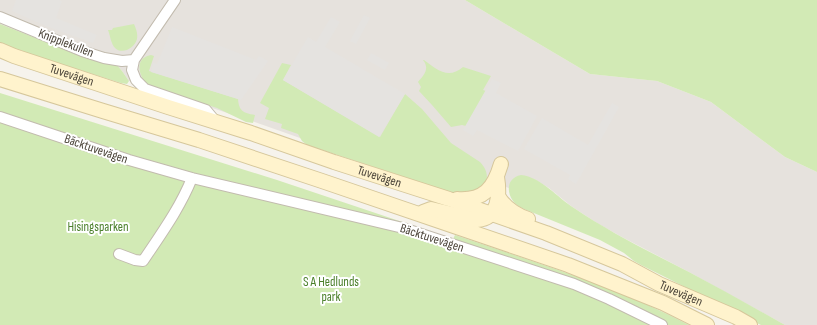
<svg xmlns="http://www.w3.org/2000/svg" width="817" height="325" viewBox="0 0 817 325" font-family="'Sofia Sans Condensed',sans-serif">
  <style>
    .industrial { fill: #e6e2dd }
    .green { fill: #d2eab5 }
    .parking { fill: #e5e3e0 }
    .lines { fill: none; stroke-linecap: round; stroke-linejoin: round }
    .street-casing { stroke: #c2bbae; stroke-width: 12 }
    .secondary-casing { stroke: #d6c79b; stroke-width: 16 }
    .street { stroke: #fff; stroke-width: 10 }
    .secondary { stroke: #fff3cd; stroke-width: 14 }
    .labels { text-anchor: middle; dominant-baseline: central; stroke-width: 4; stroke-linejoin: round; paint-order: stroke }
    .street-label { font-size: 13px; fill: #4b4439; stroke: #fff }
    .park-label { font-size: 13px; fill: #4a7f2a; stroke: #fff }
  </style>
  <rect width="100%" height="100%" fill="#f6f3ec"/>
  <!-- industrial -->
  <path class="industrial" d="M0 0H465L590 74 657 81 711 102 785 157 817 172V325H785L689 272 620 236 597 223 571 206 549 188 534 179 509 185V188L487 181 416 179 252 121 129 81 122 71 117 65 92 60 0 24Z"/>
  <!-- green -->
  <path class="green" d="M465 0H817V172L785 157 711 102 657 81 590 74Z
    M0 24 92 60 117 65 122 71 129 81 127 84 121 83 26 53 21 50H19L0 45Z
    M134 24C136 29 138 33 137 39 135 48 122 55 115 48 111 44 110 35 108 30H112L113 28Z
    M151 55 154 56 149 71 238 99C239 111 243 113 255 115L253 123 246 122 217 108 149 86C139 78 133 58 151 55Z
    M423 60H424C436 69 448 80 463 67L491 76 483 90 486 91 466 126 462 125 451 127 432 105 419 91 421 87 418 82C424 75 430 69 423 60Z
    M282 63 291 65 283 80 380 137 405 94 422 109 451 143 480 162C488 170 490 181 481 188 480 189 477 191 476 192 470 194 459 194 453 193L307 145 302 141 298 134 281 128 282 124 265 119 269 108 260 103Z
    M0 93 277 180 453 239 455 235C534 262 615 286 689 325H0Z
    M521 175C541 177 558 198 574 208 611 233 650 252 689 272 721 289 753 307 785 325H761L641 265 634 261 624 253 600 240 524 209C520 207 516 205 513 201 506 191 507 178 521 175Z"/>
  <!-- parking -->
  <path class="parking" d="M16 0H59L62 1 56 18 97 35 93 43 46 26 12 11Z
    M364 15 370 18 356 44 350 41Z
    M331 17 340 22 325 47 405 94 379 137 283 80 308 37 316 42Z
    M172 27 256 60 259 56 268 61 241 100 151 72 153 63 157 64 162 52Z
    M371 53 389 63 385 70 367 60Z
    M492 79 501 83 496 93 537 116 518 151 477 130 473 136 463 130Z
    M612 103 619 107 576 184 568 179 570 175 524 149 542 118 588 145Z"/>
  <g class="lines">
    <defs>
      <path id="street" d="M175 0 134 60 132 70 136 80 145 89 206 110 216 122
        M0 17 82 51 104 58 122 61 134 60
        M0 117 129 160 192 178 403 228 574 284 609 299 662 325
        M119 254 135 260 143 261C161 234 180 208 192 178"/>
      <g id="secondary">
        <path id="s1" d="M0 50 14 56 168 107 251 133 334 162 449 199 546 233 622 264 659 284 736 317 750 325"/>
        <path d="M0 79 103 111 199 140 322 181 568 265 663 303 707 325"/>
        <path d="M498 196C505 208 516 215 528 219"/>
        <path d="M457 199C484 201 494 188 501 164"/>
        <path d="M423 212 431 209 477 220C499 219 500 194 497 177"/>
      </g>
    </defs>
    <!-- street casing -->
    <use href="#street" class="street-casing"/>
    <!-- secondary casing -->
    <use href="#secondary" class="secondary-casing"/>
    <!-- street -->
    <use href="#street" class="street"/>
    <!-- secondary -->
    <use href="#secondary" class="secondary"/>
  </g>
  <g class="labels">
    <!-- street labels -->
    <g class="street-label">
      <text transform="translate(66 43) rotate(21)">Knipplekullen</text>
      <text stroke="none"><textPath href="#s1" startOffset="76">Tuvevägen</textPath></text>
      <text transform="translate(96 149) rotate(19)">Bäcktuvevägen</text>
      <text stroke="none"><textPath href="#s1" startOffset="400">Tuvevägen</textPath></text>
      <text transform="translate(432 238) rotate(18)">Bäcktuvevägen</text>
      <text stroke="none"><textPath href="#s1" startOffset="724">Tuvevägen</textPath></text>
    </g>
    <!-- park labels -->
    <g class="park-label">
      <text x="98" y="227">Hisingsparken</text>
      <text x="331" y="282">S A Hedlunds<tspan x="331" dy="15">park</tspan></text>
    </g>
  </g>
</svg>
